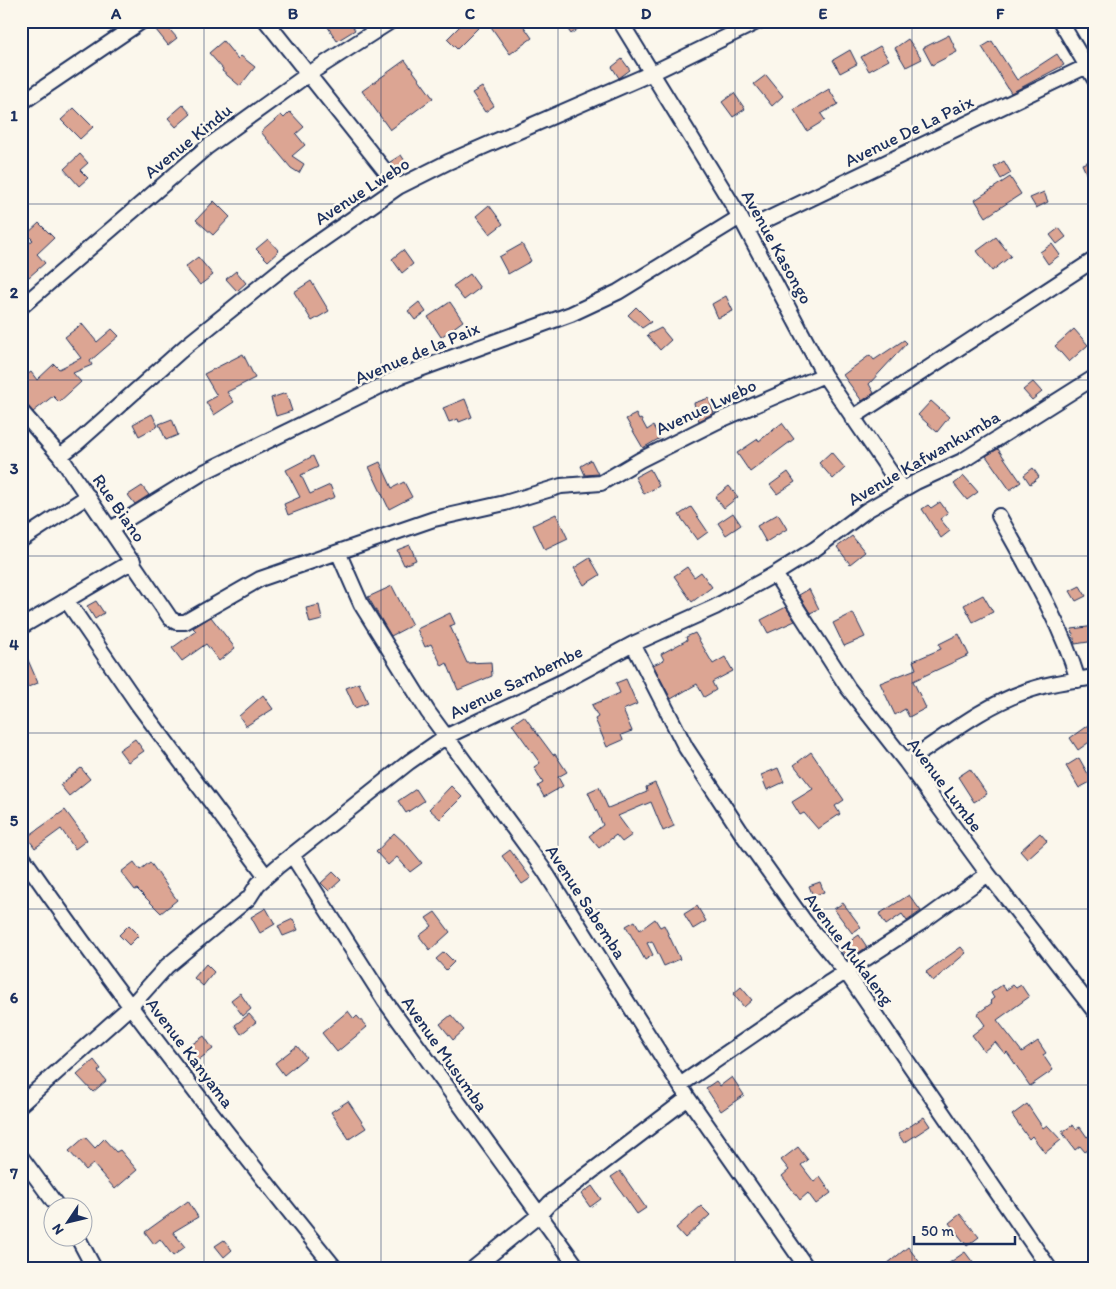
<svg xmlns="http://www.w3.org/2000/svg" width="1116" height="1289" viewBox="0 0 1116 1289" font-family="Itim,sans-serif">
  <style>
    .building { fill: #dca593; stroke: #1b2f5e }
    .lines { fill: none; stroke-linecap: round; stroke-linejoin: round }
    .minor-casing { stroke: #1b2f5e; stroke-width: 18 }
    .minor { stroke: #fbf7ec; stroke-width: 14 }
    .grid { fill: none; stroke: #1b2f5e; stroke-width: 1; stroke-opacity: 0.55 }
    .labels { text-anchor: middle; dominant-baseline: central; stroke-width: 5; stroke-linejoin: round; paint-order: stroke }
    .street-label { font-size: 18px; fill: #1b2f5e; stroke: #fbf7ec }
    .neatline { fill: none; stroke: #1b2f5e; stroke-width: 2 }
    .grid-label { font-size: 16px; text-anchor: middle; font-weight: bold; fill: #1b2f5e }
  </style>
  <rect width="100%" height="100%" fill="#fbf7ec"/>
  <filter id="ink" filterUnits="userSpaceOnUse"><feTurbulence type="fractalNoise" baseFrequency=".02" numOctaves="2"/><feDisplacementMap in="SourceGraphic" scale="10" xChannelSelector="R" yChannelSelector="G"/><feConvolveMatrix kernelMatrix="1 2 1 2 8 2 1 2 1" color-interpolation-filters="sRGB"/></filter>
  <g filter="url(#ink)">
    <!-- building -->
    <path class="building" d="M324 21H349L355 30 337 41Z
      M465 21H485L457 49 447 39Z
      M487 21H520L532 38 510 54Z
      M562 21H588L571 34Z
      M164 23 177 38 168 45 156 30Z
      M949 35 957 52 932 65 923 48Z
      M908 39 922 59 906 67 895 48Z
      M223 41 238 59 241 56 255 67 240 86 222 71 223 69 209 53Z
      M992 41 1017 80 1057 54 1064 65 1011 93 982 47Z
      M880 46 889 60 869 71 861 57Z
      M850 50 857 64 840 73 833 60Z
      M622 59 630 70 619 78 612 67Z
      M405 60 433 98 390 130 362 91Z
      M766 75 783 96 772 106 754 84Z
      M482 87 494 106 485 112 472 93Z
      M829 89 838 104 821 114 825 120 807 131 794 110Z
      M734 93 745 109 733 117 722 102Z
      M183 105 191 114 176 127 168 118Z
      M74 108 93 127 80 139 61 120Z
      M290 112 304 127 296 134 305 145 292 156 304 164 299 173 291 168 261 132 281 115 284 118Z
      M80 154 88 163 80 170 88 178 79 186 64 169Z
      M401 155 407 164 397 171 390 162Z
      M1095 159V194L1082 164Z
      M1004 161 1011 173 1001 179 994 167Z
      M1010 177 1021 194 986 217 975 200Z
      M1044 192 1048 202 1036 208 1030 198Z
      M214 201 230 217 213 235 196 220Z
      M489 205 503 224 490 234 476 216Z
      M39 223 54 238 37 254 45 263 29 277 21 268V250L33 240 27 234Z
      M1059 228 1066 237 1057 244 1050 235Z
      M996 237 1011 256 992 271 977 251Z
      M268 239 279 251 268 261 256 249Z
      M522 244 531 261 508 274 499 257Z
      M1052 244 1060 255 1048 264 1040 252Z
      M403 250 413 264 402 273 392 259Z
      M198 257 213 275 200 285 185 267Z
      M236 271 246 283 237 291 226 279Z
      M470 274 480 288 464 300 453 286Z
      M311 281 329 311 312 321 294 292Z
      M726 296 733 311 718 318 712 304Z
      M419 302 426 312 415 320 408 311Z
      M450 302 463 321 441 337 428 317Z
      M636 307 651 322 642 328 628 315Z
      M82 324 97 342 112 329 119 336 90 361 92 365 73 373 81 382 59 402 53 396 33 412 21 401V379L31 372 37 380 54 364 59 369 81 358 65 337Z
      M661 328 671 340 660 350 647 335Z
      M1074 329 1088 345 1069 362 1055 346Z
      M904 340 907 343 869 384 874 393 862 401 843 375 870 355 874 360Z
      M243 354 255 378 227 392 234 402 214 415 206 402 217 396 204 374Z
      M1033 382 1042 392 1032 400 1023 390Z
      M286 393 292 411 276 416 271 398Z
      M709 398 714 413 699 421 694 403Z
      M465 399 472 417 459 422 458 419 449 422 443 408Z
      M931 401 949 417 937 432 918 415Z
      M152 414 158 426 139 436 133 424Z
      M636 414 639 420 641 419 647 430 653 426 660 438 643 448 626 419Z
      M172 419 178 435 166 440 159 424Z
      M782 423 794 439 750 472 737 453 758 439 759 441Z
      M998 449 1021 482 1010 490 986 456Z
      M831 452 845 468 833 479 819 463Z
      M313 456 318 467 301 475 310 494 330 485 335 497 288 515 284 504 300 497 286 470Z
      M591 460 598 474 585 475 581 466Z
      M380 462 392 488 404 482 412 497 389 509 369 467Z
      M1033 468 1039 477 1030 484 1024 475Z
      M650 469 659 486 644 494 635 477Z
      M788 472 795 482 777 494 770 485Z
      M964 476 978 492 967 500 954 484Z
      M142 486 149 495 135 504 128 495Z
      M729 486 738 497 724 508 715 497Z
      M940 502 948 513 940 519 950 531 941 538 922 509 928 505 931 508Z
      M691 507 708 532 697 540 679 515Z
      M733 513 741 525 726 535 718 523Z
      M556 514 568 539 545 550 533 525Z
      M778 514 787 529 766 542 757 526Z
      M852 536 865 552 850 564 837 547Z
      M410 545 416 560 404 565 397 550Z
      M590 558 600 575 584 585 574 568Z
      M687 567 694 577 701 572 712 587 692 602 674 576Z
      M392 586 412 625 391 636 368 597Z
      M1080 586 1086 596 1076 601 1070 591Z
      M809 589 819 609 810 613 799 595Z
      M983 595 993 612 973 622 964 605Z
      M96 601 104 613 95 619 87 606Z
      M319 605 322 620 310 623 306 608Z
      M786 607 795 621 768 633 761 620Z
      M450 613 455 624 450 626 467 663 491 662 492 676 458 690 447 663 442 666 431 644 425 647 417 629Z
      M853 613 865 637 844 646 833 623Z
      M211 617 235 648 219 661 206 644 182 661 172 648 196 631 193 628Z
      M1095 626V641L1075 644 1072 629Z
      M695 633 713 664 725 657 733 671 712 682 716 690 704 697 697 684 671 699 653 665 664 660 661 654 687 640 686 637Z
      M959 634 969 655 913 681 926 708 909 717 905 709 895 715 880 683 916 669 913 661 941 649 939 644Z
      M21 644 38 683 28 687 21 670Z
      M626 679 637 704 623 710 632 731 621 735 623 740 607 747 595 719 598 717 592 705 620 693 616 683Z
      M359 683 368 703 355 708 346 688Z
      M263 695 273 709 246 726 239 716Z
      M524 716 553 755 555 754 567 772 558 777 563 786 544 797 538 786 543 783 534 767 540 763 512 724Z
      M1095 720V738L1078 750 1070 738Z
      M135 739 144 751 128 762 119 750Z
      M811 752 844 800 835 806 840 814 818 829 804 813 800 815 792 802 813 789 794 765Z
      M1079 758 1092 781 1079 788 1066 766Z
      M81 768 90 779 69 796 60 785Z
      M778 768 784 782 767 790 761 775Z
      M970 769 987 794 974 802 958 777Z
      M655 783 674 826 663 831 651 802 618 816 632 835 622 842 616 835 599 848 589 836 603 825 588 792 599 787 608 808 647 792 646 787Z
      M451 786 462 797 440 819 429 809Z
      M416 789 424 801 406 813 398 801Z
      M65 810 87 840 75 849 61 829 35 848 27 837Z
      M394 833 407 845 422 863 410 872 397 857 388 865 376 852Z
      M1040 833 1047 841 1027 859 1020 851Z
      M510 850 531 878 522 884 502 856Z
      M134 862 140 870 150 862 177 900 161 913 137 889 135 890 121 872Z
      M333 872 341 880 329 891 321 883Z
      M820 882 824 892 813 896 809 886Z
      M909 895 921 911 907 921 902 914 886 925 879 914Z
      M843 903 861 927 852 933 834 909Z
      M697 906 706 921 693 929 684 914Z
      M266 908 275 924 260 933 251 917Z
      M435 912 450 932 430 950 419 936 432 926 426 918Z
      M293 919 298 930 283 936 278 926Z
      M655 919 660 927 664 925 680 959 664 966 652 941 647 943 653 955 645 960 626 926 635 921 640 930Z
      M129 925 139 935 129 945 119 935Z
      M859 935 867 947 848 960 840 948Z
      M961 947 966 953 933 981 926 972Z
      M444 952 454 962 446 970 436 959Z
      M206 964 214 972 203 986 194 978Z
      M1002 985 1006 990 1013 985 1016 988 1021 985 1029 997 997 1020 1022 1052 1038 1041 1046 1053 1043 1055 1053 1070 1030 1086 1007 1052 1005 1054 995 1042 984 1051 972 1035 985 1025 977 1014 992 1003 990 1001 994 998 991 993Z
      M741 987 752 1000 744 1007 733 994Z
      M240 993 251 1009 243 1016 231 1000Z
      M348 1011 354 1019 357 1016 367 1027 337 1052 322 1033Z
      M249 1014 256 1022 241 1034 235 1025Z
      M451 1015 464 1030 453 1040 440 1024Z
      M204 1036 213 1049 197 1061 188 1047Z
      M297 1046 306 1057 284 1075 275 1063Z
      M94 1060 101 1069 98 1071 106 1081 93 1092 77 1075Z
      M732 1077 744 1095 721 1111 706 1088 716 1081 720 1086Z
      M348 1101 366 1128 349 1139 331 1112Z
      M1027 1104 1043 1128 1047 1125 1061 1140 1045 1153 1032 1136 1029 1139 1012 1115Z
      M924 1117 930 1126 904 1143 898 1134Z
      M1073 1125 1076 1129 1080 1127 1087 1137 1095 1132V1145L1085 1152 1080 1146 1075 1150 1062 1132Z
      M85 1137 95 1148 104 1139 116 1152 120 1150 137 1170 115 1189 93 1164 86 1170 69 1151Z
      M798 1147 808 1160 801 1165 814 1182 820 1177 831 1193 816 1204 808 1193 800 1200 782 1176 789 1170 781 1160Z
      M620 1171 646 1208 637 1214 611 1177Z
      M592 1186 601 1199 590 1207 581 1194Z
      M188 1201 198 1217 173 1232 185 1247 173 1256 160 1239 154 1244 145 1232Z
      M701 1206 710 1215 685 1238 676 1228Z
      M960 1214 979 1237 967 1246 949 1223Z
      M224 1240 232 1250 224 1257 215 1246Z
      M908 1247 924 1268H882Z
      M965 1252 977 1268H942Z"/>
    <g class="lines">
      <defs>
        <path id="minor" d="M266 21 398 187
          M620 21 740 217 824 375 902 489
          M1060 21 1095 80
          M21 103 142 21
          M747 229 1087 66
          M21 307 207 147 307 75 391 21
          M21 411 60 456 170 618 176 622H185L260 579 434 519 505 503 561 486 601 483 640 460 718 421 824 375
          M852 418 1095 259
          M60 456 77 443 186 346 289 263 398 187 448 162 652 73 759 21
          M999 516C1029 570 1060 621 1078 680
          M111 529 202 473 401 376 571 314 618 292 740 217
          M21 540 88 496
          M339 554 361 604 428 712 544 870 688 1098 807 1268
          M775 574 848 688 906 762 988 874 1095 1012
          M67 601 137 703 266 876
          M21 627 133 561
          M633 644 686 748 743 835 805 922 846 972 1049 1268
          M906 762C944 738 981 707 1024 692 1047 683 1071 681 1095 677
          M21 855C120 997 226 1134 335 1268
          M292 855 385 1001 578 1268
          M680 1085 830 982 919 924 988 874
          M21 1104 131 1006 167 966 249 898 258 884 277 867 409 762 445 737 566 680 633 644 715 607 775 574 815 549 867 510 916 482 962 461 1095 377
          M21 1157 57 1206
          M77 1236 94 1268
          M474 1268 538 1216 550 1203 688 1098"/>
      </defs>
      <!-- minor casing -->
      <use href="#minor" class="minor-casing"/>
      <!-- minor -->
      <use href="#minor" class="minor"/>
    </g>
  </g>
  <!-- grid -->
  <path class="grid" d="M204 21V1268M381 21V1268M558 21V1268M735 21V1268M912 21V1268M21 204H1095M21 380H1095M21 556H1095M21 733H1095M21 909H1095M21 1085H1095"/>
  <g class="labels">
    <!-- street labels -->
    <g class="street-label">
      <text transform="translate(909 131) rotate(-26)">Avenue De La Paix</text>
      <text transform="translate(188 141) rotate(-39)">Avenue Kindu</text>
      <text transform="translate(362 191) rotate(-33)">Avenue Lwebo</text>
      <text transform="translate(777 247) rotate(61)">Avenue Kasongo</text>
      <text transform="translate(417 353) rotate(-23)">Avenue de la Paix</text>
      <text transform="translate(706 407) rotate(-25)">Avenue Lwebo</text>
      <text transform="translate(924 458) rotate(-30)">Avenue Kafwankumba</text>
      <text transform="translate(119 508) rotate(55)">Rue Biano</text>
      <text transform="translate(516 682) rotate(-26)">Avenue Sambembe</text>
      <text transform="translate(945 785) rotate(53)">Avenue Lumbe</text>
      <text transform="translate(586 902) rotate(57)">Avenue Sabemba</text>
      <text transform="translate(849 949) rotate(53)">Avenue Mukaleng</text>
      <text transform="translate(190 1053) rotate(53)">Avenue Kanyama</text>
      <text transform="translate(445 1054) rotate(55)">Avenue Musumba</text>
    </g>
  </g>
  <!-- margin -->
  <rect width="1116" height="1289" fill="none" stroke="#fbf7ec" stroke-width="55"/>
  <!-- north arrow -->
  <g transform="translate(68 1222) rotate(235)"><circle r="24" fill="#fbf7ec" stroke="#a1a7b3"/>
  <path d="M0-4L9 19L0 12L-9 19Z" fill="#1b2f5e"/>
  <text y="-8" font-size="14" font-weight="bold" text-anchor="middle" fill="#1b2f5e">N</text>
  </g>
  <!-- scale -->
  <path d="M914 1236v8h101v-8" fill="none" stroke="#1b2f5e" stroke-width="2.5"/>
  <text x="921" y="1236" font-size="15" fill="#1b2f5e" stroke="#fbf7ec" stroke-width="4" paint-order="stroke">50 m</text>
  <rect x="28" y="28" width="1060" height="1234" class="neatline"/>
  <g class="grid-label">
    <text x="116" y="19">A</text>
    <text x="293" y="19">B</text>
    <text x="470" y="19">C</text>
    <text x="646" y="19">D</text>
    <text x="823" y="19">E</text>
    <text x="1000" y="19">F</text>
    <text x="14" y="121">1</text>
    <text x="14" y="298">2</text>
    <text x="14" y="474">3</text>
    <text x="14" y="650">4</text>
    <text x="14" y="826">5</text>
    <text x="14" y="1003">6</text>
    <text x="14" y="1179">7</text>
  </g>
</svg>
